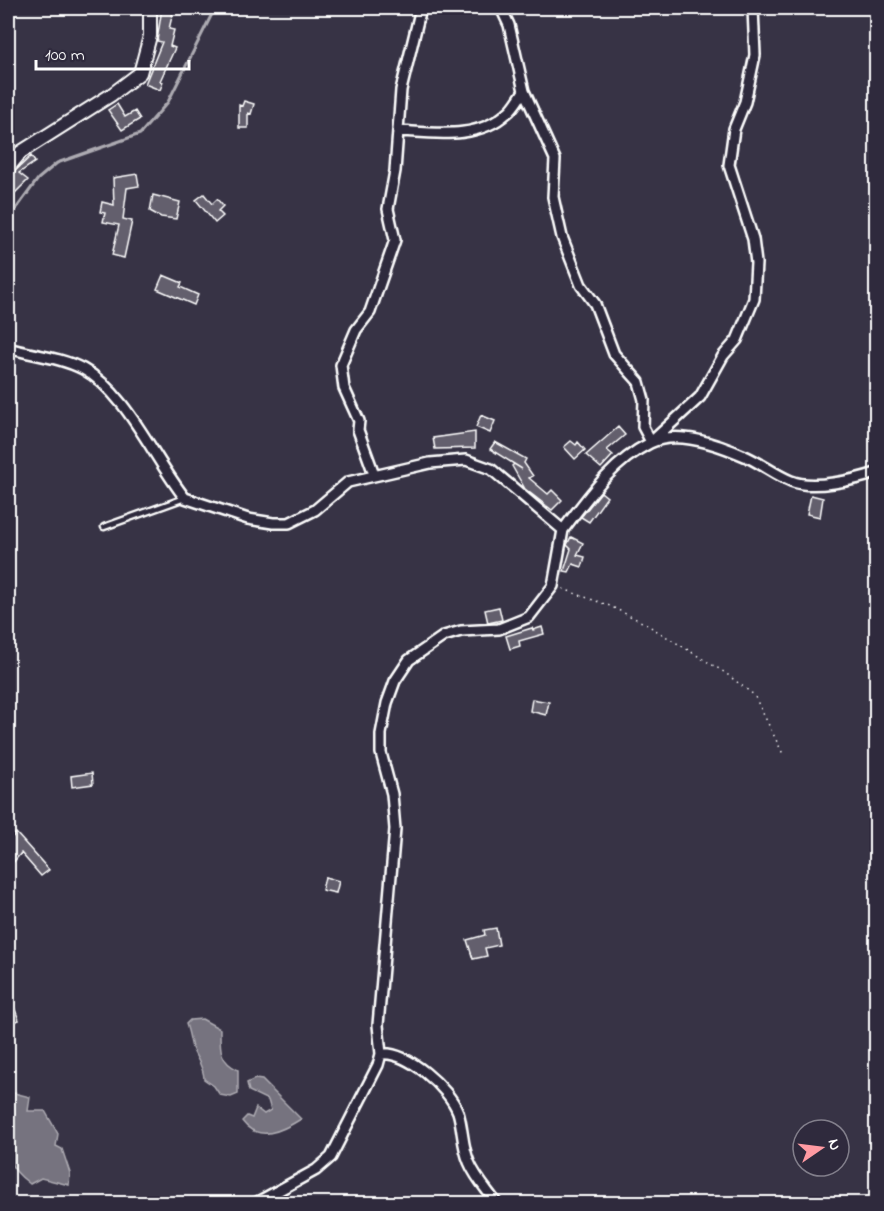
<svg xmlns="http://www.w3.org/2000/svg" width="884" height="1211" viewBox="0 0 884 1211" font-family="'Indie Flower',sans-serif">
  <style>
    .water { fill: #76737f; stroke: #adabb2; stroke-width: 1.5 }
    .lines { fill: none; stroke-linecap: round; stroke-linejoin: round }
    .stream { stroke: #adabb2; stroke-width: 3 }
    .building { fill: #635f6d; stroke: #fff; stroke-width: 1.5 }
    .lane-casing { stroke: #fff; stroke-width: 9 }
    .street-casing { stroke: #fff; stroke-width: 14 }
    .secondary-casing { stroke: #fff; stroke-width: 16 }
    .path { stroke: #fff; stroke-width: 1.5; stroke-dasharray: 1.5 4.5; stroke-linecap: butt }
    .lane { stroke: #2f2a3d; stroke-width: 4.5 }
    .street { stroke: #2f2a3d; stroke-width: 9 }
    .secondary { stroke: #2f2a3d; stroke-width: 12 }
  </style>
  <rect width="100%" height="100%" fill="#373345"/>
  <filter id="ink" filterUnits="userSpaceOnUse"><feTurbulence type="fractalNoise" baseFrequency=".0167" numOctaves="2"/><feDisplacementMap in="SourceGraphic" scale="12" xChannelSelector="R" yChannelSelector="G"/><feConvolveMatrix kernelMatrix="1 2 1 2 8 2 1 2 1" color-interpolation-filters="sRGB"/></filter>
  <g filter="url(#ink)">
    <!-- water -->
    <path class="water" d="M202 1019 220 1029C220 1049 219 1061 238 1070V1094L231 1097 220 1095 214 1086 204 1079C204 1067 196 1058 192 1048 190 1040 189 1032 186 1024L190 1020Z
      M255 1079 262 1080 301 1119C282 1131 258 1143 242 1121L247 1116 252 1118 256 1108 264 1114 271 1110 268 1100 249 1091 247 1083Z
      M10 1092 30 1097 28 1111H45L58 1134 56 1146 62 1149 70 1173 69 1185 41 1178 30 1184C2 1163 7 1152 8 1120L14 1113Z"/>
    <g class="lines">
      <!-- stream -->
      <path class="stream" d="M8 220 38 179 57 163 140 134 168 102 215 8"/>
    </g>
    <!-- building -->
    <path class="building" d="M162 8H174L169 29 174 30 170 46 175 48 160 81 163 82 160 90 145 84 162 42 157 41Z
      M244 101 254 104 251 114 248 113V128H239V105L242 106Z
      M117 104 125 117 135 111 140 119 122 130 108 110Z
      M31 156 35 162 19 173 28 180 8 200V178Z
      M137 174 139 186 127 188 123 219 132 221 124 258 112 255 119 225 103 222 105 213 100 212 102 202 114 205 113 178Z
      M204 194 212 204 217 199 223 206 218 211 223 216 215 223 196 200Z
      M153 195 180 202 176 219 161 217 150 211Z
      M163 275 182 283 180 287 198 295 194 305 157 289Z
      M481 415 495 421 490 433 476 427Z
      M618 427 625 435 607 450 613 455 601 468 586 455Z
      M475 432V448L435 449 433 438Z
      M571 441 576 445 578 442 585 450 575 459 564 447Z
      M495 442 526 459 524 463 533 476 529 478 548 494 552 490 562 500 552 510 525 489 512 466 514 464 522 469 490 449Z
      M601 492 607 497 589 522 581 517Z
      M811 495 823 498 820 517 807 514Z
      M571 537 583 543 577 555 585 557 582 567 573 564 569 572 564 571 571 549 567 545Z
      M499 607 502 620 488 623 485 610Z
      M542 627 544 634 519 641 520 646 510 649 506 636 532 628 533 630Z
      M532 699 549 702 546 715 530 711Z
      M92 773 93 784 72 787 71 776Z
      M16 833 49 870 41 876 21 853 8 869V842Z
      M325 877 339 881 336 893 322 890Z
      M496 928 499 945 485 948 487 956 473 959 467 940 485 935 484 930Z
      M8 991 19 1020 11 1023 8 1013Z"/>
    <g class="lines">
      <defs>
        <path id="lane" d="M104 527 185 498"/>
        <path id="street" d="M501 8 509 25 524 91 555 159 553 197 562 237 581 285 595 304 614 354 639 382 644 400 643 427 651 442 700 397 723 356 737 340 754 299 756 263 753 239 729 165 734 129 745 102 755 55 753 8
          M399 131C435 133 478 140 507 113 514 108 519 98 524 91
          M8 348C32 355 60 357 83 369 126 392 154 459 185 498L248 519 273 523H289L315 510 348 482 430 463 466 460 491 469 563 530 553 586 529 617 499 629 461 631 444 636 409 660 395 681 387 703 381 734V753L392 794 395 829 378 1025 381 1054 378 1065 331 1157 316 1170 254 1204
          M374 474 358 430 359 421 344 388 341 365 356 330 370 312 395 240 388 209 395 171 401 90 421 8
          M563 530C588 497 612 462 650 443 678 429 720 445 747 457 762 464 776 475 791 481 812 490 855 480 876 473
          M381 1054C407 1051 449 1088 458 1112 463 1128 462 1146 469 1162 475 1177 487 1190 497 1204"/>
        <path id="secondary" d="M8 168 21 152 111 95 140 73 150 36V8"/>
      </defs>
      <!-- lane casing -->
      <use href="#lane" class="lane-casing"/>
      <!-- street casing -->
      <use href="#street" class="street-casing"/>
      <!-- secondary casing -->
      <use href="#secondary" class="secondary-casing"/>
      <!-- path -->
      <path class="path" d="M563 589 610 606 644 623 724 672 754 695 784 756"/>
      <!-- lane -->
      <use href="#lane" class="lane"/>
      <!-- street -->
      <use href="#street" class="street"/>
      <!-- secondary -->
      <use href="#secondary" class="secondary"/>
    </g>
  </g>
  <!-- margin -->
  <rect width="884" height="1211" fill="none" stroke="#2f2a3d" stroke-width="30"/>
  <rect x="15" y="15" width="854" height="1181" fill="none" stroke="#fff" stroke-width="2" filter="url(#ink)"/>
  <!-- north arrow -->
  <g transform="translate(821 1148) rotate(76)"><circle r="28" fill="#2f2a3d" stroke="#827f8b" stroke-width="1.5"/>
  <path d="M0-4.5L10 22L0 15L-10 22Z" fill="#ff9aa2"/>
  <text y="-9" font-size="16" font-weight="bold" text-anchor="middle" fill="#ffffff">N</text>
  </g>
  <!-- scale -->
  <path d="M36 60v9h153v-9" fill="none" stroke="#ffffff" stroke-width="3"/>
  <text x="45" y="60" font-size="18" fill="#ffffff" stroke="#2f2a3d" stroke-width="4.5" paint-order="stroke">100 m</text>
</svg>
